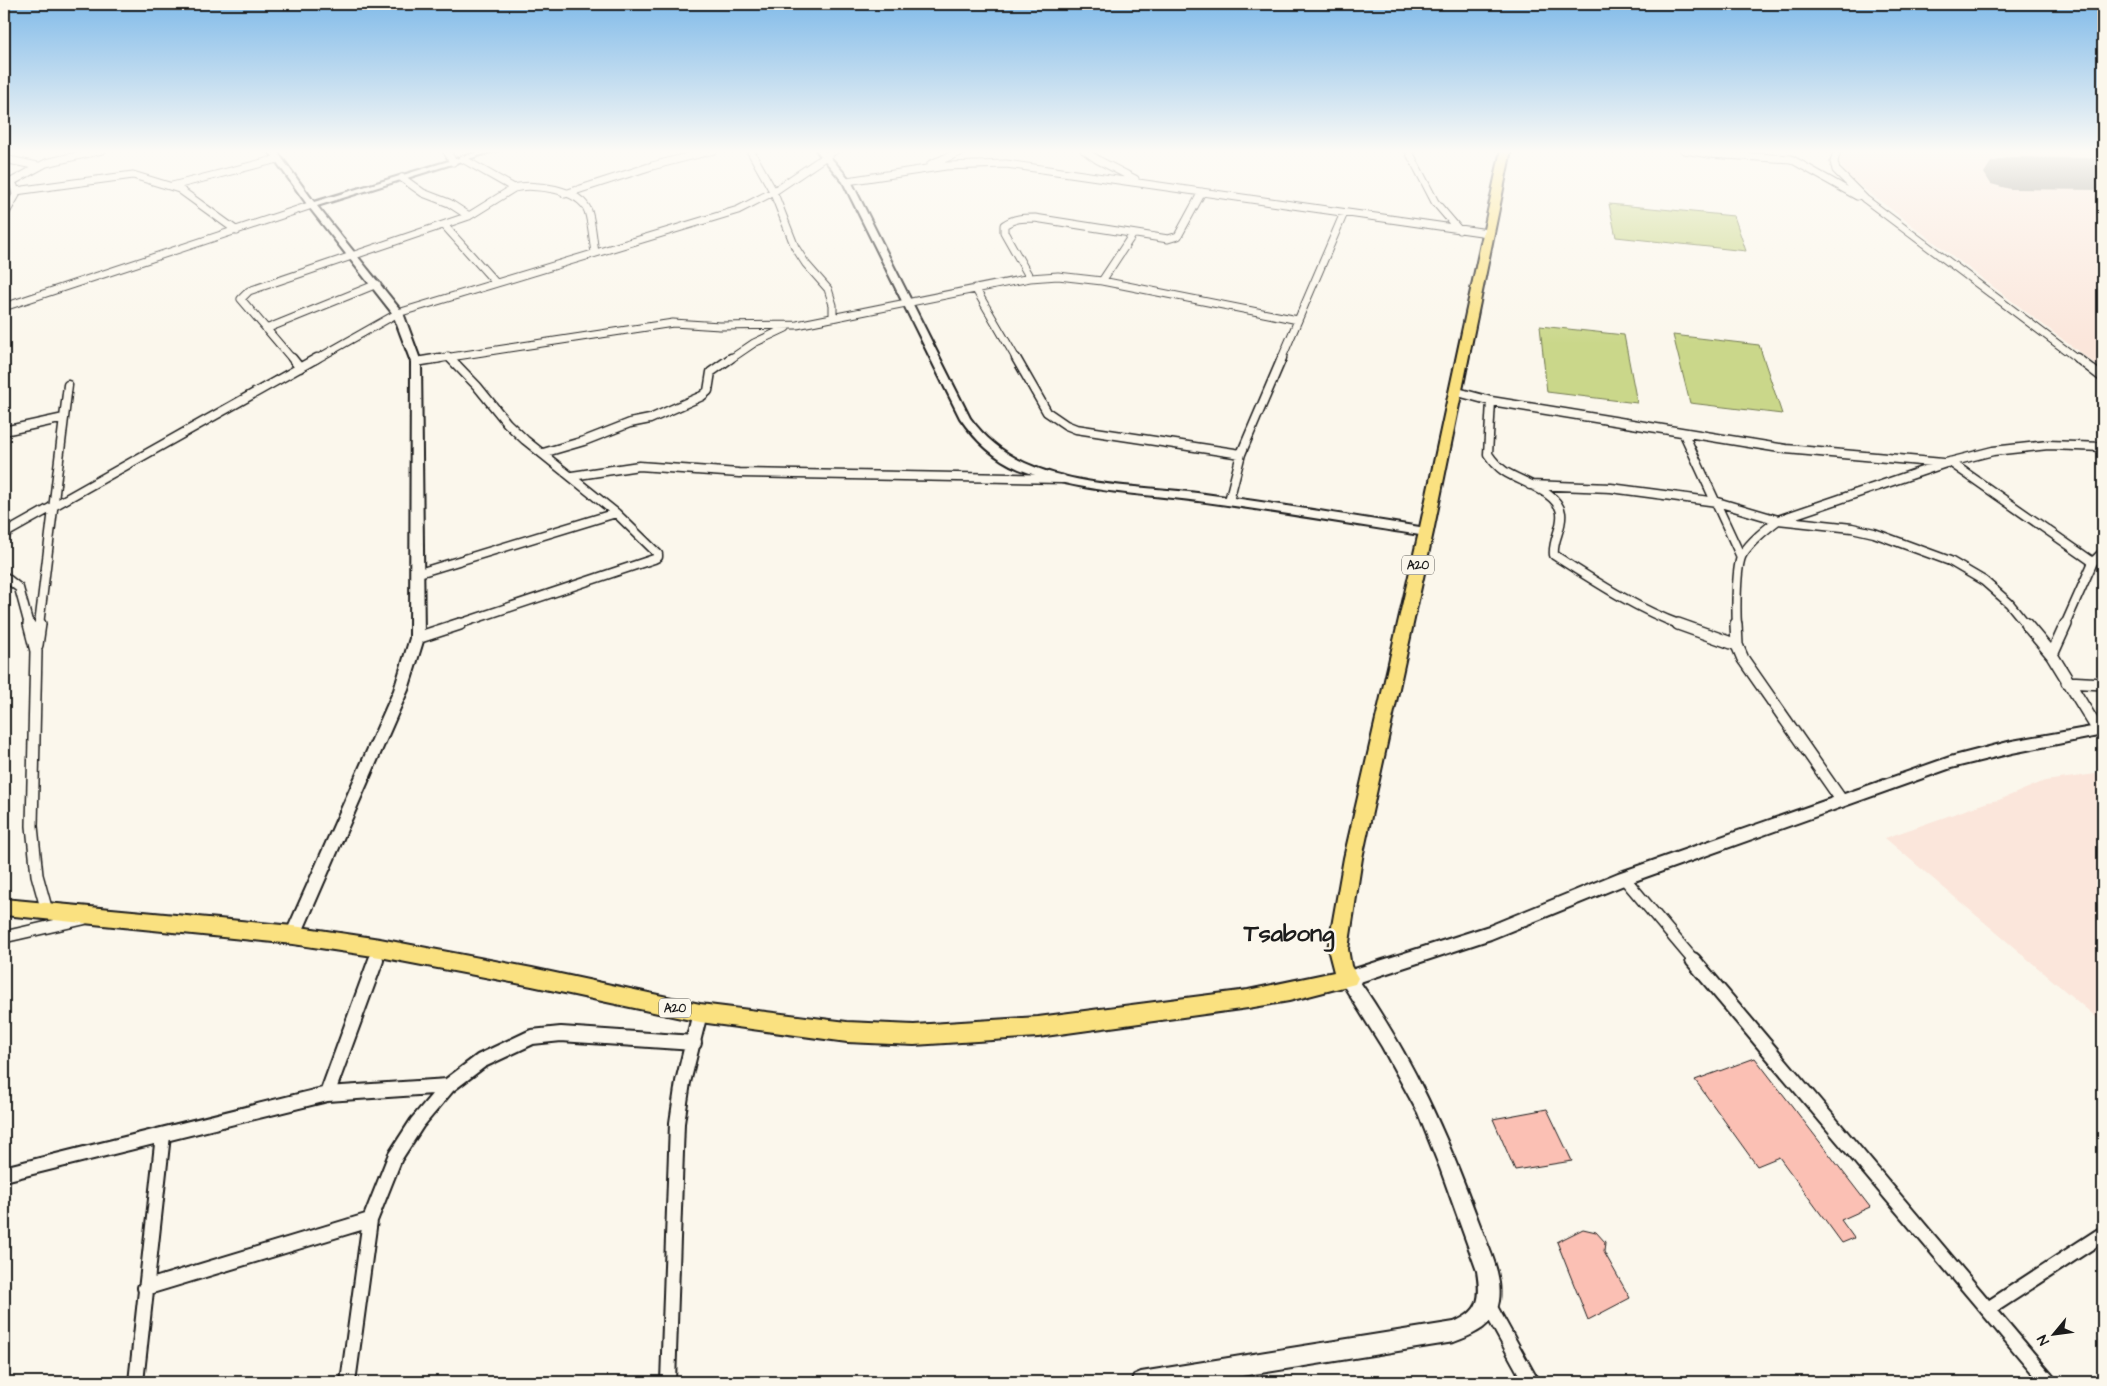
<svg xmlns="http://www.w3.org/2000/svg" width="2107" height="1386" viewBox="0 0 2107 1386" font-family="'Architects Daughter',sans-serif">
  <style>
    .built { fill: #fbe6db }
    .green { fill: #cad78a; stroke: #737a53 }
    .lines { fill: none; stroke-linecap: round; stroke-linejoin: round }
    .runway { fill: #8c8a84; fill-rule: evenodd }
    .building { fill: #fbc0b4; stroke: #1c1c1c }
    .street-far3-casing { stroke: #1c1c1c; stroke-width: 9 }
    .street-far2-casing { stroke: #1c1c1c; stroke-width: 11 }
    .street-far1-casing { stroke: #1c1c1c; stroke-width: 14 }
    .street-casing { stroke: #1c1c1c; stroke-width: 18 }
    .secondary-casing { stroke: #1c1c1c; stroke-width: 4 }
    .primary-casing { stroke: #1c1c1c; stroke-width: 4 }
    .street-far3 { stroke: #fbf7ec; stroke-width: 7 }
    .street-far2 { stroke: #fbf7ec; stroke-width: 8 }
    .street-far1 { stroke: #fbf7ec; stroke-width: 11 }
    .street { stroke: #fbf7ec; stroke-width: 14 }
    .secondary { fill: #fbf7ec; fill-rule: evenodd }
    .primary { fill: #fae180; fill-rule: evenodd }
    .labels { text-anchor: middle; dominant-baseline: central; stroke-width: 4.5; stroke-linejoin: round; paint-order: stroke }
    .shield { fill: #fbf7ec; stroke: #5f5e5a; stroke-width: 1 }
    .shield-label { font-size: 12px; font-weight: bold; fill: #1c1c1c }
    .town-label { font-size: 24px; font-weight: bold; fill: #1c1c1c; stroke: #fbf7ec }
  </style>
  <rect width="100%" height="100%" fill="#fbf7ec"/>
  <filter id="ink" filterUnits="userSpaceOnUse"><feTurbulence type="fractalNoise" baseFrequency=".02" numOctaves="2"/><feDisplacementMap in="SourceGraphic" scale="10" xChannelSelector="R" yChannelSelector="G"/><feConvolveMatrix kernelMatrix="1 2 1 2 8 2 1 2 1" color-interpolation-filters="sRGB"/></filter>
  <g filter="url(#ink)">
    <!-- built -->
    <path class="built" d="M1844 150H2103V370L1847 176 1838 161Z
      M2103 773V1023L1885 838 1988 802 1999 800 2045 781Z"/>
    <!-- green -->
    <path class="green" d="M1609 204 1734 216 1746 251 1616 237Z
      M1540 326 1624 335 1637 403 1547 392Z
      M1673 335 1759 345 1782 414 1690 403Z"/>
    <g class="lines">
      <!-- runway -->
      <path class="runway" d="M2010 157 2103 158V190L2010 189 1991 184 1984 173 1991 162Z"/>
    </g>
    <!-- building -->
    <path class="building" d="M1755 1058 1870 1207 1841 1220 1854 1238 1842 1243 1779 1157 1757 1166 1695 1080Z
      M1547 1109 1572 1161 1515 1170 1493 1119Z
      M1583 1229 1596 1232 1605 1242 1604 1252 1630 1298 1588 1320 1557 1242Z"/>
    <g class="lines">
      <defs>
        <path id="street-far3" d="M446 150 453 162
          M750 150 773 191 795 247 806 264 828 289 833 305V317
          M1084 150 1098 160 1135 179
          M1408 150 1435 202 1459 230
          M1684 150 1709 154 1791 159 1857 196
          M1837 150 1834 162 1836 170 1865 199 2079 360
          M4 159 38 166
          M463 159 514 188C533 183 580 189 588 211 592 223 593 240 595 253
          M931 164 965 150
          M847 181 946 166 1006 164 1488 233
          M4 184 13 181 46 163 102 150
          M172 186 278 159
          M16 191 133 175 179 189 237 231
          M565 194 652 166 714 150
          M4 216 16 195 14 186
          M469 216 514 188
          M444 225 496 283
          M1030 278 1004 232V225C1014 218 1023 218 1035 218L1168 239 1178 236 1202 192
          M1102 281 1133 234
          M975 288 1017 360
          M4 307 312 205
          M266 329 377 284
          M448 356 452 360
          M293 360 241 299 249 291 469 216 449 203 423 193 402 178
          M315 360 398 313 738 210 773 192 835 150
          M431 360 673 323 720 326 797 325 1030 278 1058 276 1102 281 1298 320
          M729 360 754 343 786 328
          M1281 360 1344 213"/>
        <path id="street-far2" d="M292 358 300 368
          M450 358 477 386 507 423 525 440 616 513 658 554V557L654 559 456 625
          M1016 358 1047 412 1066 425 1076 429 1241 454
          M2077 358 2103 378
          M416 362 440 358
          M1454 391 1491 401 1786 449 1943 463
          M1491 401 1488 454C1492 460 1497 466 1504 471 1520 482 1558 491 1561 513 1563 528 1552 540 1554 555 1595 581 1635 608 1681 625
          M4 431 64 418
          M1684 434 1741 557
          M543 453 584 441 630 423 650 419 702 396 708 391 711 372 731 358
          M1950 462 2093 562
          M572 476 639 466 739 473 1062 479
          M1530 485 1611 488 1717 502 1778 520 1852 528 1874 533 1950 561 1984 581 2009 603 2027 625
          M1229 501 1241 454 1282 358
          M4 534 317 358
          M419 573 616 513
          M4 576 19 588 29 625
          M39 625 68 385
          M1737 625C1736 611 1736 566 1742 555 1751 541 1765 530 1778 520L1946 463 1993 451 2048 445 2103 447
          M2065 625 2093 562 2103 552"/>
        <path id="street-far1" d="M29 624 36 651 32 826 37 875 47 911
          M1678 624 1737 645
          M1736 624 1737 645 1743 659 1842 801
          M2026 624 2052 655 2098 730
          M417 638 460 624
          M37 645 40 624
          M2052 655 2066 624
          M2067 682 2103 684
          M1624 878 1694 961
          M4 937 83 919
          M375 961 380 948"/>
        <path id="street" d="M1693 960 2049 1382
          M327 1094 376 960
          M4 1174 327 1094 448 1086 481 1061 532 1037 561 1034 694 1043
          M145 1288 370 1220
          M1489 1306 1531 1382
          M1988 1309 2103 1234
          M136 1382 163 1135
          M348 1382 370 1220 395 1157 417 1123 448 1086
          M668 1382 677 1123 683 1082 700 1013"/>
        <path id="secondary" d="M268 150H276L314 202 485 150H497L317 206 403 313 421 362 424 638 408 690 301 935 299 940 293 942 287 940 285 935 394 690 410 638 411 362 393 314 309 207Z
          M816 150H824L851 181 970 418C984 437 1003 453 1025 463 1078 487 1141 486 1197 493 1273 503 1350 516 1426 528L1432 532 1426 536C1350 524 1274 511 1198 501 1138 493 1075 492 1019 469 995 459 975 440 960 418L843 182Z
          M2103 725V735L2012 753 1951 768 1629 883 1491 939 1360 982C1413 1059 1446 1132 1478 1220 1487 1245 1503 1273 1499 1301 1495 1326 1475 1334 1454 1342L1204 1382H1131L1134 1375 1141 1372 1454 1322C1481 1311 1481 1297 1477 1271L1440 1168 1418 1113 1382 1047 1342 983 1340 978 1342 973 1489 926 1618 873 1950 757 2012 741Z"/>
        <path id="primary" d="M1501 150H1511L1433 532 1362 858 1348 949 1351 966 1358 978 1355 984 1289 1001 1248 1008 1038 1037 914 1045 847 1042 700 1022 532 986 380 957 293 944 4 915V899L293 926 380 939 532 968 700 1004 847 1022 914 1025 1038 1017 1248 990 1334 972 1328 949 1344 858 1419 532Z"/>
      </defs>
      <!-- street-far3 casing -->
      <use href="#street-far3" class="street-far3-casing"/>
      <!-- street-far2 casing -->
      <use href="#street-far2" class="street-far2-casing"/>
      <!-- street-far1 casing -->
      <use href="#street-far1" class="street-far1-casing"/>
      <!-- street casing -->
      <use href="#street" class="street-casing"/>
      <!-- secondary casing -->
      <use href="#secondary" class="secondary-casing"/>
      <!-- primary casing -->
      <use href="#primary" class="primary-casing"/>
      <!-- street-far3 -->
      <use href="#street-far3" class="street-far3"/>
      <!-- street-far2 -->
      <use href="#street-far2" class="street-far2"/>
      <!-- street-far1 -->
      <use href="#street-far1" class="street-far1"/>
      <!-- street -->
      <use href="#street" class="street"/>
      <!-- secondary -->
      <use href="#secondary" class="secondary"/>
      <!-- primary -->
      <use href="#primary" class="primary"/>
    </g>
  </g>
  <!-- sky -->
  <linearGradient id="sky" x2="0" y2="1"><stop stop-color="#82bbe9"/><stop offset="0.44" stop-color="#fdfbf6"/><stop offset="1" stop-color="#fdfbf6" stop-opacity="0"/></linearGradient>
  <rect width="2107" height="344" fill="url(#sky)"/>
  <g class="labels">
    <!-- shield labels -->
    <g class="shield">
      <rect x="1402" y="555.5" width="32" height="19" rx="4"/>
      <rect x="659" y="998.5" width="32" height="19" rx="4"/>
    </g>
    <g class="shield-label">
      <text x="1418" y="565">A20</text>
      <text x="675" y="1008">A20</text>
    </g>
    <!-- town labels -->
    <g class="town-label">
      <text x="1289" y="934">Tsabong</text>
    </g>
  </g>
  <!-- margin -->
  <rect width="2107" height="1386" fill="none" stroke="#fbf7ec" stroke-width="20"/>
  <rect x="10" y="10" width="2087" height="1366" fill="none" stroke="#1c1c1c" stroke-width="2" filter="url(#ink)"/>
  <!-- north arrow -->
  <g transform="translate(2054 1334) rotate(241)" stroke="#fbf7ec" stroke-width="4" paint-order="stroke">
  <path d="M0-4L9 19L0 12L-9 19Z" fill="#1c1c1c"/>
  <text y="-8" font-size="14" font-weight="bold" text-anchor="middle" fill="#1c1c1c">N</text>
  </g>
</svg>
